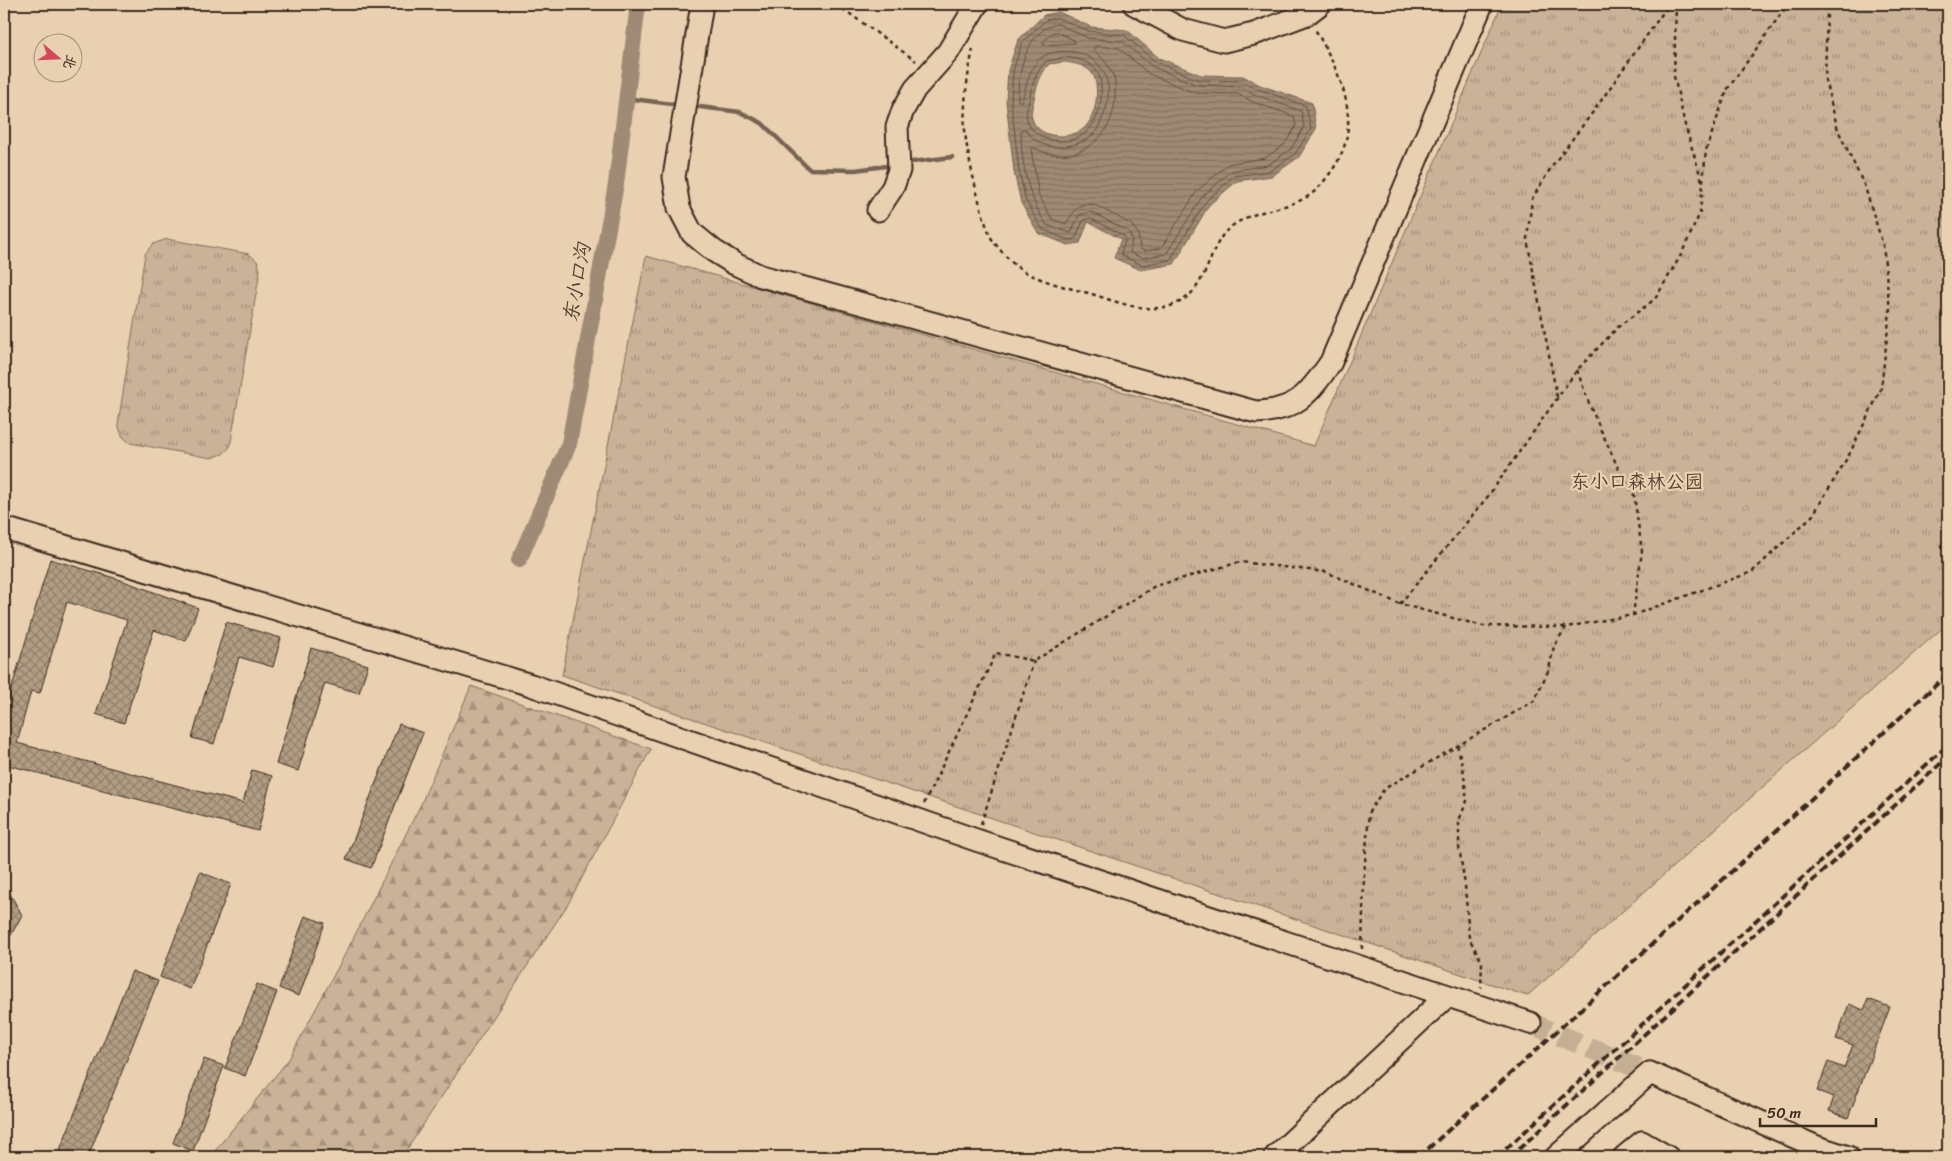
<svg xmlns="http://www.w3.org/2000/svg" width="1952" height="1161" viewBox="0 0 1952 1161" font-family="Sriracha,'LXGW WenKai TC',sans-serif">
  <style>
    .grass { fill: url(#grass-tufts); stroke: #826e5a }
    .forest { fill: url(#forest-firs); stroke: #826e5a }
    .water { fill: url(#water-rules); stroke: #776452; fill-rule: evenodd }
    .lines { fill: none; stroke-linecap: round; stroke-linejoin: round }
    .shore { stroke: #635040; stroke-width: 1 }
    .stream { stroke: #776452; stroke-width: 4.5 }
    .canal { stroke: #9f8a74; stroke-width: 16 }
    .building { fill: url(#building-cross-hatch); stroke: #3b2a1e }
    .minor-tunnel { stroke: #c5af94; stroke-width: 21; stroke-dasharray: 21 11; stroke-linecap: butt }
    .minor-casing { stroke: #3b2a1e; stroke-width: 25 }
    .path { stroke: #3b2a1e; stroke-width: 2.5; stroke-dasharray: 4 4; stroke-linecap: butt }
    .minor { stroke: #e8d0b1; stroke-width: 21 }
    .rail { stroke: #3b2a1e; stroke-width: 4; stroke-dasharray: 8 4; stroke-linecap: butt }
    .labels { text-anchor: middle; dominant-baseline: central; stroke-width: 4.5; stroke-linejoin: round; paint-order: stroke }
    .park-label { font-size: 19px; fill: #503e30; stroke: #e8d0b1 }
    .water-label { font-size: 20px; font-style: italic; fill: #4f3d2f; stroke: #e8d0b1 }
  </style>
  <defs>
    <pattern id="grass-tufts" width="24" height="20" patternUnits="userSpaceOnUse" patternTransform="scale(1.25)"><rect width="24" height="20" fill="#c9b297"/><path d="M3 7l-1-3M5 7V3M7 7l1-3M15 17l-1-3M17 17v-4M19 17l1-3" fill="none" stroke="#a4917b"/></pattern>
    <pattern id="forest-firs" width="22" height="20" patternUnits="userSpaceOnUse" patternTransform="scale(1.25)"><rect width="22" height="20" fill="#c9b297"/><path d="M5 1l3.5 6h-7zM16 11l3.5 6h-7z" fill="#a4917b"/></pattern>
    <pattern id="water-rules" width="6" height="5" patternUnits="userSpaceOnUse" patternTransform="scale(1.25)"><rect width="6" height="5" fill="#9f8a74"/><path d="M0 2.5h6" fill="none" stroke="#83715f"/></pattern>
    <pattern id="building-cross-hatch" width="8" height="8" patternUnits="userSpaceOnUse" patternTransform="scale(1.25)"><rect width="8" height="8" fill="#b29d84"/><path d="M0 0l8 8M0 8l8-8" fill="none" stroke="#92806b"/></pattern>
  </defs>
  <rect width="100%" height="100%" fill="#e8d0b1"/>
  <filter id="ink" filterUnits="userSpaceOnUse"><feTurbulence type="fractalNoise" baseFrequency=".02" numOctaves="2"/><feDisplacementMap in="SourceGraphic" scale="10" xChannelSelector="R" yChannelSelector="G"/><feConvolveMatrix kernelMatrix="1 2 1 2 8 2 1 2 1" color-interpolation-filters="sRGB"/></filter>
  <g filter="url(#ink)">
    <!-- grass -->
    <path class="grass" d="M1502 4H1948V623L1527 996 562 675 646 256 1314 446Z
      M167 239 249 254 258 262 260 271 230 447 223 454 211 458 130 443 122 436 118 424 145 254 153 244Z"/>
    <!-- forest -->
    <path class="forest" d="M471 686 651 749 568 904 402 1157H210L289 1059 352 941 421 804Z"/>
    <!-- water -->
    <path class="water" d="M1059 12 1091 27 1127 30 1159 58 1201 75 1243 76 1260 85 1312 103 1316 129 1299 157 1272 176 1237 181 1209 205 1174 264 1141 270 1114 258 1121 239 1088 222 1080 243 1068 245 1038 233 1021 203 1014 172 1006 101 1008 70 1018 40 1044 15ZM1065 62C1079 64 1094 67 1096 84 1098 98 1095 114 1087 125 1075 141 1037 140 1032 118 1030 113 1033 104 1034 99 1037 85 1040 75 1049 64Z"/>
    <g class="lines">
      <!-- shore -->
      <path class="shore" d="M1058 18 1089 31 1124 35 1156 62 1199 80 1241 81 1258 89 1306 106 1311 129 1295 154 1270 171 1234 176 1206 201 1170 260 1142 265 1123 256 1121 253 1125 241 1124 236 1090 218 1083 221 1075 239 1068 240 1042 229 1026 201 1019 171 1011 102 1013 71 1022 43 1046 20Z
        M1058 24 1088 38 1122 41 1153 67 1197 85 1240 87 1256 95 1301 111 1304 127 1291 149 1268 165 1231 171 1202 197 1166 254 1143 258 1130 253 1132 239 1128 231 1091 212 1079 215 1071 233 1047 225C1028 199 1021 162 1021 130L1025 129C1032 140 1044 147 1057 147 1071 146 1082 144 1093 135 1097 131 1100 124 1102 119 1120 81 1099 46 1056 52 1031 55 1028 80 1022 101H1018C1017 75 1026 28 1058 24Z
        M1057 32 1074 40 1075 43 1043 45V42L1052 33Z
        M1096 46 1119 48 1149 74 1195 93 1238 94 1253 102 1294 116 1296 126 1285 144 1265 158 1228 164 1197 191 1161 248 1145 251 1140 249 1138 233 1131 224 1095 205 1085 204 1077 207 1066 224 1052 219 1039 196 1031 149 1034 148C1073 168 1114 141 1115 97 1115 91 1116 84 1114 78 1110 66 1102 58 1094 50Z
        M1065 57C1082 59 1100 64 1101 85 1102 100 1100 116 1090 128 1076 148 1033 145 1027 119 1025 112 1029 103 1030 96 1033 82 1036 73 1045 62Z"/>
      <!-- stream -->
      <path class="stream" d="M625 98 680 105
        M692 106 740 112 762 123 809 169 855 170 894 165
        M904 163 952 157"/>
      <!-- canal -->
      <path class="canal" d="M519 560 569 444 616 184 638 4"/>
    </g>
    <!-- building -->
    <path class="building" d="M50 559 118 579 198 608 186 641 154 630 124 723 96 714 127 620 67 602 40 693 31 691 17 743 243 803 252 770 272 776 258 831 4 764V703L7 704Z
      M226 622 281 638 273 667 239 657 214 744 192 738Z
      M311 648 368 665 359 693 325 683 298 771 276 764Z
      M399 724 423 733 371 868 346 859Z
      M200 872 231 884 190 989 160 977Z
      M4 883 22 915 4 948Z
      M305 916 325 923 299 996 279 988Z
      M132 971 158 981 88 1157H57Z
      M257 984 277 992 245 1076 225 1068Z
      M1868 999 1890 1007 1848 1118 1829 1111 1834 1097 1817 1091 1828 1062 1844 1068 1853 1045 1836 1039 1849 1004 1864 1010Z
      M204 1059 224 1066 193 1151 173 1143Z"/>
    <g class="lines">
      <!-- minor-tunnel -->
      <path class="minor-tunnel" d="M1530 1023 1650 1073"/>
      <defs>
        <path id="minor" d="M702 4 674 177 679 208 692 233 714 251 735 264 761 276 1256 412C1296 411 1309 394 1331 362L1482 4
          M1134 4 1183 30 1224 41 1254 34 1307 14 1320 4
          M878 210 893 187 899 170 897 127 903 110 915 89 948 52 977 4
          M4 528 531 685 976 840 1530 1023
          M1275 1157 1447 996
          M1556 1157 1650 1073 1817 1147 1848 1157
          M1624 1157 1642 1142 1668 1157"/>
      </defs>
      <!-- minor casing -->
      <use href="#minor" class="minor-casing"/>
      <!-- path -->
      <path class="path" d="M836 4 916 61
        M1676 4 1674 76 1685 125 1702 181
        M973 49C967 78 962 111 966 140 968 158 984 228 993 241 999 249 1008 259 1016 266 1031 279 1072 289 1092 294 1117 302 1144 313 1170 306 1211 294 1206 244 1232 226 1257 208 1282 211 1307 197 1317 191 1326 179 1333 169 1365 122 1340 73 1315 29
        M1577 370 1590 406 1619 470 1634 495 1642 551 1633 615
        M1557 397 1527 239 1532 199 1552 166 1593 112 1669 4
        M1400 604 1489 495 1577 370 1618 327 1655 299 1681 255 1700 213 1706 150 1727 90 1788 4
        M1457 745 1463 767 1467 801 1459 820V847L1465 885 1469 938 1482 962 1481 988
        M924 804 996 653 1034 661 1155 586 1240 562 1326 572 1400 604 1483 626 1566 627 1633 615 1752 572 1813 515 1849 455 1881 389 1890 311 1883 245 1865 187 1838 130 1825 80 1827 10 1829 4
        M981 824 1034 661
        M1362 949 1364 875 1369 812 1384 789 1534 701 1549 669 1554 646 1566 627"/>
      <!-- minor -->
      <use href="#minor" class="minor"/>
      <!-- rail -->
      <path class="rail" d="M1419 1157 1948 674
        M1497 1157 1948 745
        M1510 1157 1948 757"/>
    </g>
  </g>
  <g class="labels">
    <!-- park labels -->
    <g class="park-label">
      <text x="1637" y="481">东小口森林公园</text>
    </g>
    <!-- water labels -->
    <g class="water-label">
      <text transform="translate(577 283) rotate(-80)">东小口沟</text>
    </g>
  </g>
  <!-- margin -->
  <rect width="1952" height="1161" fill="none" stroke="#e8d0b1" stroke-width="20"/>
  <rect x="10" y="10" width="1932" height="1141" fill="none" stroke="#3b2a1e" stroke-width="2" filter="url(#ink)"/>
  <!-- north arrow -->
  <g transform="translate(58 58) rotate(109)"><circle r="24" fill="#e8d0b1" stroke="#a38e76"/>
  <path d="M0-4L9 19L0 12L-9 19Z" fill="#d1495b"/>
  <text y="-8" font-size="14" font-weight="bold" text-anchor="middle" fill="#3b2a1e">北</text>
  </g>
  <!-- scale -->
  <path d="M1760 1118v8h116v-8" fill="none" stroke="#3b2a1e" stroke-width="2.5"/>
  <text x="1767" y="1118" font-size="15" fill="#3b2a1e" stroke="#e8d0b1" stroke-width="4" paint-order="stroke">50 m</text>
</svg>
